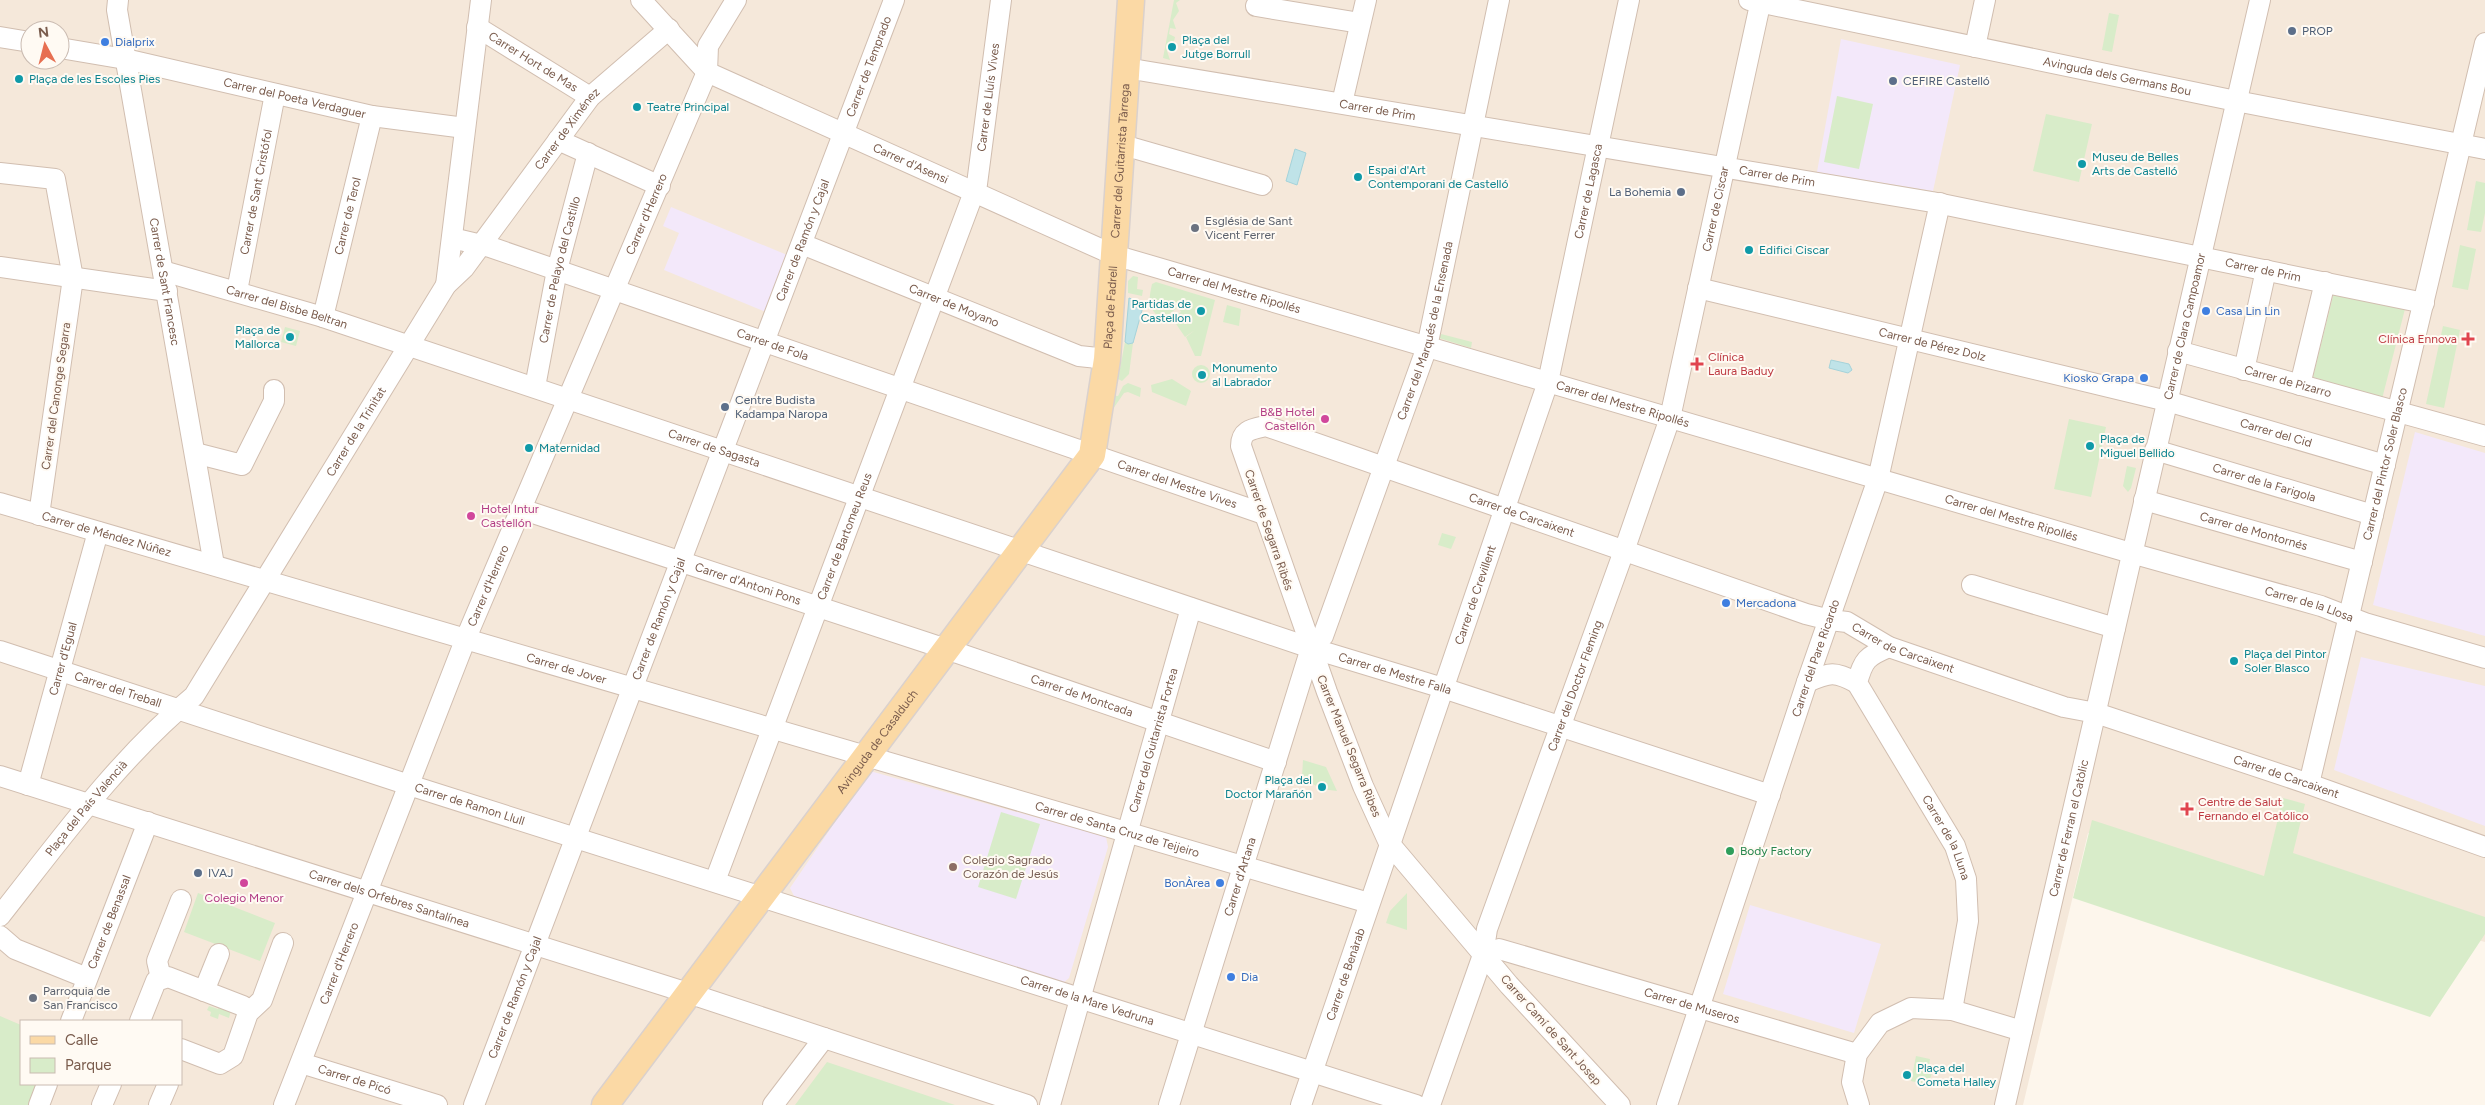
<svg xmlns="http://www.w3.org/2000/svg" width="2485" height="1105" viewBox="0 0 2485 1105" font-family="Figtree,sans-serif">
  <style>
    .residential { fill: #f5e8da; fill-rule: evenodd }
    .education { fill: #f3e8fa }
    .green { fill: #d8ecc9 }
    .water { fill: #bfe3e8; stroke: #a5d3da }
    .lines { fill: none; stroke-linecap: round; stroke-linejoin: round }
    .minor-casing { stroke: #d1beb0; stroke-width: 22 }
    .major-casing { stroke: #dad1cd; stroke-width: 29 }
    .minor { stroke: #fff; stroke-width: 20 }
    .major { stroke: #fbd9a5; stroke-width: 26 }
    .service-dot { fill: #5c6f8a; stroke: #fffaf3; stroke-width: 2 }
    .shop-dot { fill: #3f7fe0; stroke: #fffaf3; stroke-width: 2 }
    .culture-dot { fill: #0f9aa8; stroke: #fffaf3; stroke-width: 2 }
    .worship-dot { fill: #6b7280; stroke: #fffaf3; stroke-width: 2 }
    .health-dot { fill: #e0444e; stroke: #fffaf3; stroke-width: 2 }
    .hotel-dot { fill: #d1479c; stroke: #fffaf3; stroke-width: 2 }
    .leisure-dot { fill: #2e9e5b; stroke: #fffaf3; stroke-width: 2 }
    .education-dot { fill: #8d6e63; stroke: #fffaf3; stroke-width: 2 }
    .labels { text-anchor: middle; dominant-baseline: central; stroke-width: 4; stroke-linejoin: round; paint-order: stroke }
    .service-label { font-size: 12px; fill: #4e5e75; stroke: #fffaf3; text-anchor: start }
    .culture-label { font-size: 12px; fill: #0d838f; stroke: #fffaf3; text-anchor: start }
    .shop-label { font-size: 12px; fill: #366cbe; stroke: #fffaf3; text-anchor: start }
    .street-label { font-size: 12px; fill: #7a5c4d; stroke: #fffaf3 }
    .worship-label { font-size: 12px; fill: #5b616d; stroke: #fffaf3; text-anchor: start }
    .health-label { font-size: 12px; fill: #be3a42; stroke: #fffaf3; text-anchor: start }
    .hotel-label { font-size: 12px; fill: #b23c85; stroke: #fffaf3; text-anchor: end }
    .leisure-label { font-size: 12px; fill: #27864d; stroke: #fffaf3; text-anchor: start }
    .education-label { font-size: 12px; fill: #785e54; stroke: #fffaf3; text-anchor: start }
  </style>
  <rect width="100%" height="100%" fill="#fdf6ec"/>
  <!-- residential -->
  <path class="residential" d="M0 0H2485V942L2088 833 2023 1105H0ZM30 30H60V60H30ZM21 1021H181V1084H21Z"/>
  <!-- education -->
  <path class="education" d="M1841 39 1960 65 1933 191 1817 172Z
    M671 207 792 257 768 313 664 270 679 233 663 226Z
    M2415 432 2485 453V636L2373 605Z
    M2361 657 2485 686V826L2334 770Z
    M870 771 1106 837 1108 847 1069 978 1062 984 794 896 790 888Z
    M1750 905 1881 944 1854 1033 1723 994Z"/>
  <!-- green -->
  <path class="green" d="M1174 0H1180L1176 3 1179 11 1173 20 1176 29 1170 28 1169 34 1175 37 1173 46 1167 51 1170 60 1163 58Z
    M2109 13 2119 15 2112 52 2102 50Z
    M1837 96 1873 104 1859 169 1824 162Z
    M2046 114 2092 124 2079 182 2033 171Z
    M2476 181 2485 183V213L2481 232 2467 230Z
    M2460 245 2476 249 2468 290 2452 287Z
    M1133 276 1138 277 1137 289 1143 290 1142 296 1128 293V281Z
    M1156 282 1215 300 1201 356H1195L1186 337 1195 330 1185 337 1172 318 1181 312 1178 307 1162 320C1148 308 1148 302 1152 284Z
    M2334 292 2406 305 2382 399 2313 377Z
    M1227 305 1241 309 1239 326 1223 322Z
    M2443 326 2460 330 2444 408 2426 404Z
    M285 327 300 331 296 346 281 342Z
    M1441 334 1472 342 1471 348 1439 338Z
    M1125 342 1130 344 1133 343 1129 374 1122 381 1118 379Z
    M1192 374a9 9 0 1 1 18 0a9 9 0 1 1-18 0Z
    M1172 379 1191 391 1186 406 1152 392 1151 385Z
    M1128 383 1141 388 1140 397 1128 392 1124 393 1104 422 1110 395 1118 396 1123 386Z
    M2069 419 2106 427 2091 497 2054 489Z
    M2127 466 2136 468 2131 488 2128 492 2123 486Z
    M1442 533 1456 537 1451 549 1438 545Z
    M1303 760 1326 767 1337 791 1321 789 1302 777Z
    M2283 798 2305 804 2293 853 2485 917V934L2430 1017 2073 898 2092 820 2264 876Z
    M1001 812 1040 824 1016 899 978 887Z
    M198 893 275 923 260 961 184 932Z
    M1407 893V930L1386 923 1390 911Z
    M209 1006 218 1009 219 1006 231 1010 229 1018 219 1014 218 1019 210 1016 211 1012 207 1010Z
    M0 1016 21 1025V1084H36L28 1105H0Z
    M1916 1056 1930 1059 1929 1066 1934 1067 1928 1085 1911 1081Z
    M827 1062 955 1105H795Z"/>
  <!-- water -->
  <path class="water" d="M1295 149 1306 153 1297 185 1286 181Z
    M1129 298 1144 303 1133 343 1128 344 1125 342Z
    M1831 360 1849 364 1852 370 1848 373 1829 368Z"/>
  <g class="lines">
    <defs>
      <g id="minor">
        <path id="s1" d="M118 0 117 10 214 565"/>
        <path id="s2" d="M641 0 707 72 1114 255 2131 553 2321 606 2365 623 2485 658"/>
        <path id="s3" d="M1749 0 2236 101 2485 149"/>
        <path d="M1256 6 1360 23"/>
        <path id="s4" d="M477 27 590 97"/>
        <path d="M0 37 30 42"/>
        <path d="M1975 47 1985 0"/>
        <path id="s5" d="M60 48 125 59 372 116 465 128"/>
        <path id="s6" d="M1126 68 1932 202 2424 303"/>
        <path d="M1342 103 1366 0"/>
        <path d="M558 140 660 186"/>
        <path d="M1123 145 1262 185"/>
        <path d="M0 173 55 179 73 278 39 515"/>
        <path id="s7" d="M452 238 490 247 1264 514"/>
        <path id="s8" d="M802 244 1079 356 1107 359"/>
        <path d="M0 267 167 291"/>
        <path id="s9" d="M163 271 323 317 1311 648 1443 688 1770 795"/>
        <path d="M446 285 481 0"/>
        <path id="s10" d="M1698 288 2167 401 2385 465"/>
        <path id="s11" d="M237 291 275 94"/>
        <path id="s12" d="M323 317 372 116"/>
        <path id="s13" d="M2178 351 2485 436"/>
        <path d="M2244 370 2266 270"/>
        <path d="M2300 385 2325 282"/>
        <path id="s14" d="M535 387 557 270 588 153"/>
        <path id="s15" d="M2155 450 2373 515"/>
        <path d="M195 453 242 465 274 401V390"/>
        <path id="s16" d="M2144 500 2362 562"/>
        <path id="s17" d="M0 503 1369 903"/>
        <path id="s18" d="M521 509 946 649 1276 762"/>
        <path d="M1972 585 2115 628"/>
        <path id="s19" d="M1889 647C1867 656 1863 660 1857 683L1955 846 1966 879 1968 921 1952 1010"/>
        <path id="s20" d="M0 651 409 785 1416 1105"/>
        <path d="M1807 682C1830 672 1835 671 1857 683"/>
        <path id="s21" d="M0 776 688 993 1027 1105"/>
        <path id="s22" d="M2309 784 2485 43"/>
        <path id="s23" d="M28 785 98 532"/>
        <path id="s24" d="M715 881 977 184 1001 0"/>
        <path id="s25" d="M0 916C60 840 119 758 194 696L446 285 464 268 590 97 669 29"/>
        <path d="M0 936 15 949 87 978"/>
        <path id="s26" d="M1483 955 1499 949 1857 1054"/>
        <path d="M161 978 157 961 181 900"/>
        <path d="M204 991 219 954"/>
        <path id="s27" d="M71 1021 148 822"/>
        <path d="M140 1021 156 981 168 977 243 1006 248 1013"/>
        <path d="M181 1049 220 1064 233 1056 248 1013 262 1000 283 943"/>
        <path id="s28" d="M301 1063 437 1105"/>
        <path d="M39 1105 47 1084"/>
        <path d="M102 1105 111 1084"/>
        <path d="M159 1105 168 1084"/>
        <path id="s29" d="M284 1105 466 638 707 72 708 46 736 0"/>
        <path id="s30" d="M474 1105 894 0"/>
        <path d="M773 1105 824 1038"/>
        <path id="s31" d="M1050 1105 1191 608"/>
        <path id="s32" d="M1169 1105 1311 648 1323 636 1427 347 1499 0"/>
        <path id="s33" d="M1301 1105 1548 382 1629 0"/>
        <path id="s34" d="M1430 1105 1483 955 1487 929 1624 551 1670 418 1761 0"/>
        <path id="s35" d="M1620 1105 1509 985 1389 843 1363 786 1327 692 1241 446C1241 430 1252 429 1266 426L1806 614 1830 620 1847 622 1889 647 2064 707 2096 713 2309 784 2485 847"/>
        <path id="s36" d="M1667 1105 1807 682 1878 479 1940 203"/>
        <path d="M1859 1105 1852 1082 1857 1054 1880 1023 1911 1008 1952 1010 2022 1031"/>
        <path id="s37" d="M2005 1105 2260 0"/>
      </g>
      <g id="major">
        <path id="s38" d="M605 1105 1092 455 1107 359 1131 0"/>
      </g>
    </defs>
    <!-- minor casing -->
    <use href="#minor" class="minor-casing"/>
    <!-- major casing -->
    <use href="#major" class="major-casing"/>
    <!-- minor -->
    <use href="#minor" class="minor"/>
    <!-- major -->
    <use href="#major" class="major"/>
  </g>
  <!-- markers -->
  <g class="service-dot">
    <circle cx="2292" cy="31" r="5"/>
    <circle cx="1893" cy="81" r="5"/>
    <circle cx="1681" cy="192" r="5"/>
    <circle cx="725" cy="407" r="5"/>
    <circle cx="198" cy="873" r="5"/>
  </g>
  <g class="shop-dot">
    <circle cx="105" cy="42" r="5"/>
    <circle cx="2206" cy="311" r="5"/>
    <circle cx="2144" cy="378" r="5"/>
    <circle cx="1726" cy="603" r="5"/>
    <circle cx="1220" cy="883" r="5"/>
    <circle cx="1231" cy="977" r="5"/>
  </g>
  <g class="culture-dot">
    <circle cx="1172" cy="47" r="5"/>
    <circle cx="19" cy="79" r="5"/>
    <circle cx="637" cy="107" r="5"/>
    <circle cx="2082" cy="164" r="5"/>
    <circle cx="1358" cy="177" r="5"/>
    <circle cx="1749" cy="250" r="5"/>
    <circle cx="1201" cy="311" r="5"/>
    <circle cx="290" cy="337" r="5"/>
    <circle cx="1202" cy="375" r="5"/>
    <circle cx="2090" cy="446" r="5"/>
    <circle cx="529" cy="448" r="5"/>
    <circle cx="2234" cy="661" r="5"/>
    <circle cx="1322" cy="787" r="5"/>
    <circle cx="1907" cy="1075" r="5"/>
  </g>
  <g class="worship-dot">
    <circle cx="1195" cy="228" r="5"/>
    <circle cx="33" cy="998" r="5"/>
  </g>
  <g class="health-dot">
    <path d="M2465.5 331.5h5v5h5v5h-5v5h-5v-5h-5v-5h5z"/>
    <path d="M1694.5 356.5h5v5h5v5h-5v5h-5v-5h-5v-5h5z"/>
    <path d="M2184.5 801.5h5v5h5v5h-5v5h-5v-5h-5v-5h5z"/>
  </g>
  <g class="hotel-dot">
    <circle cx="1325" cy="419" r="5"/>
    <circle cx="471" cy="516" r="5"/>
    <circle cx="244" cy="883" r="5"/>
  </g>
  <circle class="leisure-dot" cx="1730" cy="851" r="5"/>
  <circle class="education-dot" cx="953" cy="867" r="5"/>
  <g class="labels">
    <!-- service labels -->
    <g class="service-label">
      <text x="2302" y="31">PROP</text>
      <text x="1903" y="81">CEFIRE Castelló</text>
      <text x="1671" y="192" text-anchor="end">La Bohemia</text>
      <text x="735" y="400">Centre Budista<tspan x="735" dy="14">Kadampa Naropa</tspan></text>
      <text x="208" y="873">IVAJ</text>
    </g>
    <!-- culture labels -->
    <g class="culture-label">
      <text x="1182" y="40">Plaça del<tspan x="1182" dy="14">Jutge Borrull</tspan></text>
      <text x="29" y="79">Plaça de les Escoles Pies</text>
      <text x="647" y="107">Teatre Principal</text>
      <text x="2092" y="157">Museu de Belles<tspan x="2092" dy="14">Arts de Castelló</tspan></text>
      <text x="1368" y="170">Espai d'Art<tspan x="1368" dy="14">Contemporani de Castelló</tspan></text>
      <text x="1759" y="250">Edifici Ciscar</text>
      <text x="1191" y="304" text-anchor="end">Partidas de<tspan x="1191" dy="14">Castellon</tspan></text>
      <text x="280" y="330" text-anchor="end">Plaça de<tspan x="280" dy="14">Mallorca</tspan></text>
      <text x="1212" y="368">Monumento<tspan x="1212" dy="14">al Labrador</tspan></text>
      <text x="2100" y="439">Plaça de<tspan x="2100" dy="14">Miguel Bellido</tspan></text>
      <text x="539" y="448">Maternidad</text>
      <text x="2244" y="654">Plaça del Pintor<tspan x="2244" dy="14">Soler Blasco</tspan></text>
      <text x="1312" y="780" text-anchor="end">Plaça del<tspan x="1312" dy="14">Doctor Marañón</tspan></text>
      <text x="1917" y="1068">Plaça del<tspan x="1917" dy="14">Cometa Halley</tspan></text>
    </g>
    <!-- shop labels -->
    <g class="shop-label">
      <text x="115" y="42">Dialprix</text>
      <text x="2216" y="311">Casa Lin Lin</text>
      <text x="2134" y="378" text-anchor="end">Kiosko Grapa</text>
      <text x="1736" y="603">Mercadona</text>
      <text x="1210" y="883" text-anchor="end">BonÀrea</text>
      <text x="1241" y="977">Dia</text>
    </g>
    <!-- street labels -->
    <g class="street-label">
      <text stroke="none"><textPath href="#s4" startOffset="66">Carrer Hort de Mas</textPath></text>
      <text stroke="none"><textPath href="#s30" startOffset="1111">Carrer de Temprado</textPath></text>
      <text stroke="none"><textPath href="#s3" startOffset="376">Avinguda dels Germans Bou</textPath></text>
      <text stroke="none"><textPath href="#s24" startOffset="832">Carrer de Lluís Vives</textPath></text>
      <text stroke="none"><textPath href="#s5" startOffset="240">Carrer del Poeta Verdaguer</textPath></text>
      <text stroke="none"><textPath href="#s6" startOffset="255">Carrer de Prim</textPath></text>
      <text stroke="none"><textPath href="#s25" startOffset="974">Carrer de Ximénez</textPath></text>
      <text stroke="none"><textPath href="#s38" startOffset="1108">Carrer del Guitarrista Tàrrega</textPath></text>
      <text stroke="none"><textPath href="#s2" startOffset="321">Carrer d'Asensi</textPath></text>
      <text stroke="none"><textPath href="#s6" startOffset="660">Carrer de Prim</textPath></text>
      <text stroke="none"><textPath href="#s33" startOffset="959">Carrer de Lagasca</textPath></text>
      <text stroke="none"><textPath href="#s11" startOffset="101">Carrer de Sant Cristófol</textPath></text>
      <text stroke="none"><textPath href="#s34" startOffset="942">Carrer de Ciscar</textPath></text>
      <text stroke="none"><textPath href="#s29" startOffset="962">Carrer d'Herrero</textPath></text>
      <text stroke="none"><textPath href="#s12" startOffset="104">Carrer de Terol</textPath></text>
      <text stroke="none"><textPath href="#s30" startOffset="925">Carrer de Ramón y Cajal</textPath></text>
      <text stroke="none"><textPath href="#s6" startOffset="1155">Carrer de Prim</textPath></text>
      <text stroke="none"><textPath href="#s14" startOffset="120">Carrer de Pelayo del Castillo</textPath></text>
      <text stroke="none"><textPath href="#s1" startOffset="286">Carrer de Sant Francesc</textPath></text>
      <text stroke="none"><textPath href="#s2" startOffset="669">Carrer del Mestre Ripollés</textPath></text>
      <text stroke="none"><textPath href="#s8" startOffset="164">Carrer de Moyano</textPath></text>
      <text stroke="none"><textPath href="#s9" startOffset="129">Carrer del Bisbe Beltran</textPath></text>
      <text stroke="none"><textPath href="#s38" startOffset="961">Plaça de Fadrell</textPath></text>
      <text stroke="none"><textPath href="#s37" startOffset="799">Carrer de Clara Campoamor</textPath></text>
      <text stroke="none"><textPath href="#s32" startOffset="818">Carrer del Marqués de la Ensenada</textPath></text>
      <text stroke="none"><textPath href="#s7" startOffset="338">Carrer de Fola</textPath></text>
      <text stroke="none"><textPath href="#s10" startOffset="241">Carrer de Pérez Dolz</textPath></text>
      <text stroke="none"><textPath href="#s13" startOffset="114">Carrer de Pizarro</textPath></text>
      <text transform="translate(56 396) rotate(-82)">Carrer del Canonge Segarra</text>
      <text stroke="none"><textPath href="#s2" startOffset="1074">Carrer del Mestre Ripollés</textPath></text>
      <text stroke="none"><textPath href="#s25" startOffset="604">Carrer de la Trinitat</textPath></text>
      <text stroke="none"><textPath href="#s10" startOffset="596">Carrer del Cid</textPath></text>
      <text stroke="none"><textPath href="#s9" startOffset="579">Carrer de Sagasta</textPath></text>
      <text stroke="none"><textPath href="#s22" startOffset="329">Carrer del Pintor Soler Blasco</textPath></text>
      <text stroke="none"><textPath href="#s15" startOffset="114">Carrer de la Farigola</textPath></text>
      <text stroke="none"><textPath href="#s7" startOffset="766">Carrer del Mestre Vives</textPath></text>
      <text stroke="none"><textPath href="#s35" startOffset="1080">Carrer de Carcaixent</textPath></text>
      <text stroke="none"><textPath href="#s2" startOffset="1479">Carrer del Mestre Ripollés</textPath></text>
      <text transform="translate(1269 530) rotate(71)">Carrer de Segarra Ribés</text>
      <text stroke="none"><textPath href="#s16" startOffset="114">Carrer de Montornés</textPath></text>
      <text stroke="none"><textPath href="#s17" startOffset="111">Carrer de Méndez Núñez</textPath></text>
      <text stroke="none"><textPath href="#s24" startOffset="368">Carrer de Bartomeu Reus</textPath></text>
      <text stroke="none"><textPath href="#s18" startOffset="239">Carrer d'Antoni Pons</textPath></text>
      <text stroke="none"><textPath href="#s29" startOffset="558">Carrer d'Herrero</textPath></text>
      <text stroke="none"><textPath href="#s33" startOffset="539">Carrer de Crevillent</textPath></text>
      <text stroke="none"><textPath href="#s2" startOffset="1789">Carrer de la Llosa</textPath></text>
      <text stroke="none"><textPath href="#s30" startOffset="520">Carrer de Ramón y Cajal</textPath></text>
      <text stroke="none"><textPath href="#s35" startOffset="1485">Carrer de Carcaixent</textPath></text>
      <text stroke="none"><textPath href="#s23" startOffset="131">Carrer d'Egual</textPath></text>
      <text stroke="none"><textPath href="#s36" startOffset="471">Carrer del Pare Ricardo</textPath></text>
      <text stroke="none"><textPath href="#s17" startOffset="590">Carrer de Jover</textPath></text>
      <text stroke="none"><textPath href="#s9" startOffset="1296">Carrer de Mestre Falla</textPath></text>
      <text stroke="none"><textPath href="#s34" startOffset="444">Carrer del Doctor Fleming</textPath></text>
      <text stroke="none"><textPath href="#s20" startOffset="124">Carrer del Treball</textPath></text>
      <text stroke="none"><textPath href="#s18" startOffset="591">Carrer de Montcada</textPath></text>
      <text stroke="none"><textPath href="#s38" startOffset="454">Avinguda de Casalduch</textPath></text>
      <text stroke="none"><textPath href="#s31" startOffset="379">Carrer del Guitarrista Fortea</textPath></text>
      <text transform="translate(1349 746) rotate(68)">Carrer Manuel Segarra Ribes</text>
      <text stroke="none"><textPath href="#s35" startOffset="1890">Carrer de Carcaixent</textPath></text>
      <text stroke="none"><textPath href="#s20" startOffset="494">Carrer de Ramon Llull</textPath></text>
      <text stroke="none"><textPath href="#s25" startOffset="138">Plaça del País Valencià</textPath></text>
      <text stroke="none"><textPath href="#s17" startOffset="1164">Carrer de Santa Cruz de Teijeiro</textPath></text>
      <text stroke="none"><textPath href="#s37" startOffset="284">Carrer de Ferran el Catòlic</textPath></text>
      <text stroke="none"><textPath href="#s19" startOffset="230">Carrer de la Lluna</textPath></text>
      <text stroke="none"><textPath href="#s32" startOffset="239">Carrer d'Artana</textPath></text>
      <text stroke="none"><textPath href="#s21" startOffset="408">Carrer dels Orfebres Santalínea</textPath></text>
      <text stroke="none"><textPath href="#s27" startOffset="106">Carrer de Benassal</textPath></text>
      <text stroke="none"><textPath href="#s29" startOffset="152">Carrer d'Herrero</textPath></text>
      <text stroke="none"><textPath href="#s33" startOffset="138">Carrer de Benàrab</textPath></text>
      <text stroke="none"><textPath href="#s30" startOffset="115">Carrer de Ramón y Cajal</textPath></text>
      <text stroke="none"><textPath href="#s20" startOffset="1142">Carrer de la Mare Vedruna</textPath></text>
      <text stroke="none"><textPath href="#s26" startOffset="218">Carrer de Museros</textPath></text>
      <text transform="translate(1551 1030) rotate(48)">Carrer Camí de Sant Josep</text>
      <text stroke="none"><textPath href="#s28" startOffset="56">Carrer de Picó</textPath></text>
    </g>
    <!-- worship labels -->
    <g class="worship-label">
      <text x="1205" y="221">Església de Sant<tspan x="1205" dy="14">Vicent Ferrer</tspan></text>
      <text x="43" y="991">Parroquia de<tspan x="43" dy="14">San Francisco</tspan></text>
    </g>
    <!-- health labels -->
    <g class="health-label">
      <text x="2457" y="339" text-anchor="end">Clínica Ennova</text>
      <text x="1708" y="357">Clínica<tspan x="1708" dy="14">Laura Baduy</tspan></text>
      <text x="2198" y="802">Centre de Salut<tspan x="2198" dy="14">Fernando el Católico</tspan></text>
    </g>
    <!-- hotel labels -->
    <g class="hotel-label">
      <text x="1315" y="412">B&amp;B Hotel<tspan x="1315" dy="14">Castellón</tspan></text>
      <text x="481" y="509" text-anchor="start">Hotel Intur<tspan x="481" dy="14">Castellón</tspan></text>
      <text x="244" y="898" text-anchor="middle">Colegio Menor</text>
    </g>
    <!-- leisure labels -->
    <g class="leisure-label">
      <text x="1740" y="851">Body Factory</text>
    </g>
    <!-- education labels -->
    <g class="education-label">
      <text x="963" y="860">Colegio Sagrado<tspan x="963" dy="14">Corazón de Jesús</tspan></text>
    </g>
  </g>
  <!-- legend -->
  <rect x="20" y="1020" width="162" height="65" fill="#fffaf3" stroke="#cabbb1"/>
  <rect x="30" y="1036" width="25" height="8" fill="#fbd9a5" stroke="#cabbb1"/>
  <text x="65" y="1045" font-size="15" fill="#7a5c4d">Calle</text>
  <rect x="30" y="1058" width="25" height="15" fill="#d8ecc9" stroke="#cabbb1"/>
  <text x="65" y="1070" font-size="15" fill="#7a5c4d">Parque</text>
  <!-- north arrow -->
  <g transform="translate(45 45) rotate(353)"><circle r="24" fill="#fffaf3" stroke="#cabbb1"/>
  <path d="M0-4L9 19L0 12L-9 19Z" fill="#e76f51"/>
  <text y="-8" font-size="14" font-weight="bold" text-anchor="middle" fill="#7a5c4d">N</text>
  </g>
</svg>
